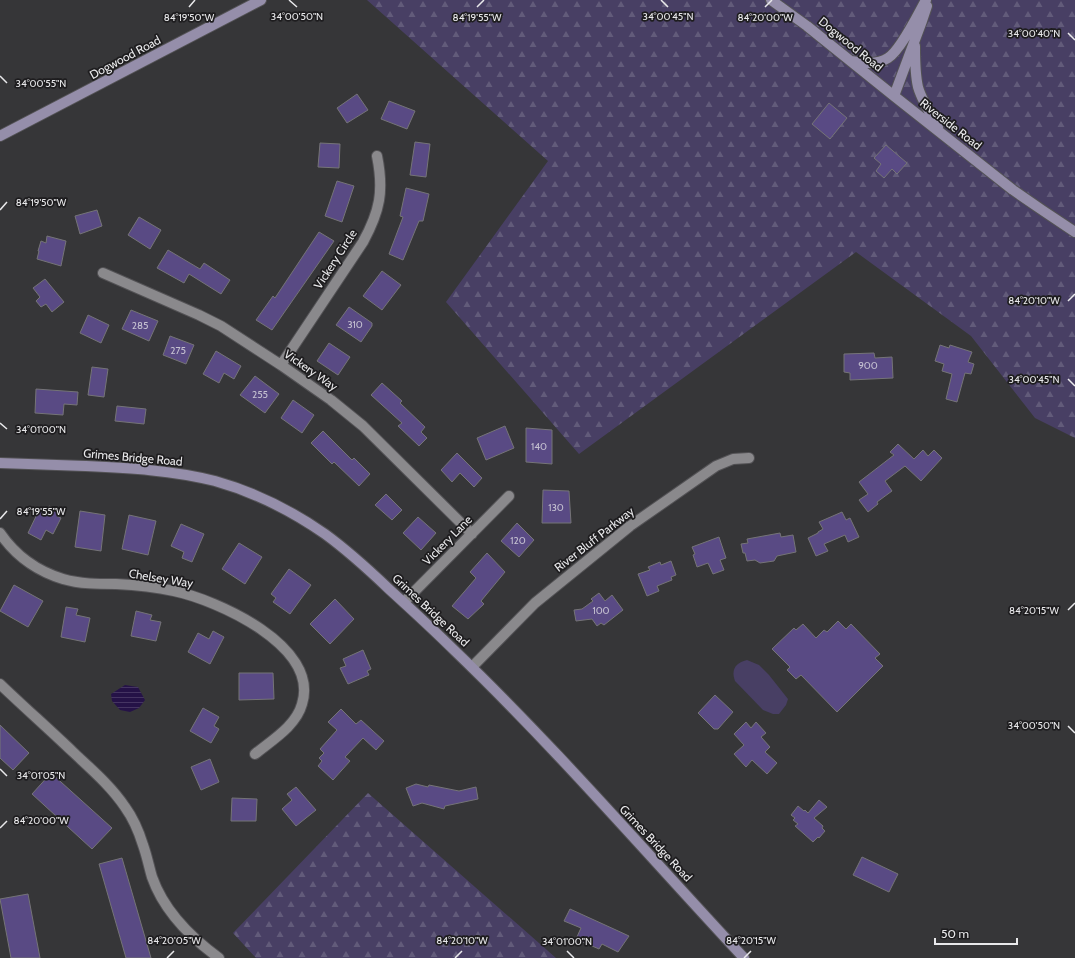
<svg xmlns="http://www.w3.org/2000/svg" width="1075" height="958" viewBox="0 0 1075 958" font-family="Cabin,sans-serif">
  <style>
    .green { fill: #483f64 }
    .forest { fill: url(#forest-firs) }
    .water { fill: url(#water-rules) }
    .building { fill: #594a84; stroke: #757477 }
    .lines { fill: none; stroke-linecap: round; stroke-linejoin: round }
    .street-casing { stroke: #535255; stroke-width: 12 }
    .secondary-casing { stroke: #535255; stroke-width: 12 }
    .street { stroke: #8a898c; stroke-width: 10 }
    .secondary { stroke: #958eaa; stroke-width: 10 }
    .ticks { fill: none; stroke: #e9e9eb; stroke-width: 1.5 }
    .labels { text-anchor: middle; dominant-baseline: central; stroke-width: 3.5; stroke-linejoin: round; paint-order: stroke }
    .number-label { font-size: 10px; fill: #c5c1d1 }
    .street-label { font-size: 12px; fill: #e9e9eb; stroke: #1e1d1f }
    .ticks-label { font-size: 10px; text-anchor: middle; fill: #e9e9eb; stroke: #1e1d1f; stroke-width: 3.5; stroke-linejoin: round; paint-order: stroke }
  </style>
  <defs>
    <pattern id="forest-firs" width="22" height="20" patternUnits="userSpaceOnUse"><rect width="22" height="20" fill="#483f64"/><path d="M5 1l3.5 6h-7zM16 11l3.5 6h-7z" fill="#625b7a"/></pattern>
    <pattern id="water-rules" width="6" height="5" patternUnits="userSpaceOnUse"><rect width="6" height="5" fill="#251247"/><path d="M0 2.5h6" fill="none" stroke="#453462"/></pattern>
  </defs>
  <rect width="100%" height="100%" fill="#363638"/>
  <!-- green -->
  <path class="green" d="M747 660 759 665 769 675 788 699 786 705 779 714H773L763 710 735 681C731 670 735 663 747 660Z"/>
  <!-- forest -->
  <path class="forest" d="M367 0H1075V438L1035 418 971 336 856 252 579 454 446 302 548 161Z
    M368 793 556 958H256L233 933Z"/>
  <!-- water -->
  <path class="water" d="M125 685 138 687 145 700 139 708 130 712 120 710 112 701 111 694Z"/>
  <!-- building -->
  <path class="building" d="M357 94 368 110 347 123 337 108Z
    M389 101 415 111 407 129 381 119Z
    M829 103 847 118 830 139 812 124Z
    M415 142 430 144 426 177 410 175Z
    M320 143 340 144 339 168 318 167Z
    M886 145 907 163 897 174 892 169 884 178 876 171 881 164 874 158Z
    M337 181 354 186 342 222 325 216Z
    M406 188 429 194 423 221H419L403 260 389 254 403 217 400 216Z
    M97 210 102 226 80 234 75 216Z
    M139 217 161 230 150 249 128 235Z
    M319 232 334 241 272 330 256 320 273 296 275 298Z
    M47 236 66 241 61 266 37 259 39 251H38L41 241 46 243Z
    M168 250 200 269 204 263 230 280 221 294 189 274 184 283 157 268Z
    M382 271 401 285 382 310 363 296Z
    M45 279 64 302 52 312 46 304 41 307 36 301 40 297 33 288Z
    M349 307 372 323V326L361 342 336 325Z
    M131 310 158 321 149 341 122 329Z
    M88 315 109 325 101 343 80 333Z
    M170 336 194 345 186 364 163 355Z
    M329 343 350 357 338 375 317 361Z
    M940 345 949 348 950 345 972 352 968 362 974 364 971 374 965 373 957 402 946 399 952 374 942 371 944 364 935 361Z
    M216 351 241 366 234 379 224 373 219 383 203 374Z
    M874 353 875 358 892 357 893 378 850 380V373L844 372V354Z
    M92 367 108 369 104 397 88 395Z
    M255 376 279 394 265 413 240 395Z
    M382 383 402 401 400 403 425 427 421 432 427 438 419 446 398 426 402 423 371 395Z
    M36 389 78 392 77 405 64 404 63 415 35 413Z
    M293 400 314 415 302 433 281 418Z
    M117 406 146 409 144 424 115 421Z
    M505 426 514 448 486 460 477 438Z
    M526 428 552 430V464L526 462Z
    M323 431 352 460 354 458 370 474 359 486 334 462 332 464 311 443Z
    M898 444 914 459 923 450 928 456 934 450 942 458 921 481 905 466 885 481 892 491 877 502 878 504 868 512 859 500 868 494 859 482 894 455 890 452Z
    M457 453 482 478 474 487 460 473 452 482 441 470Z
    M543 490 569 491 571 523H542Z
    M386 494 402 510 392 520 375 505Z
    M49 506 59 511 57 516 61 518 53 534 46 530 41 540 28 533 40 508 46 511Z
    M80 511 105 515 101 551 75 547Z
    M842 512 846 520 850 518 859 537 848 542 845 535 824 544 828 551 816 556 808 538 818 533V532L823 529 819 522Z
    M129 515 156 521 148 555 122 549Z
    M418 517 436 533 421 550 403 533Z
    M517 523 534 540 519 557 501 541Z
    M181 524 204 534 192 562 182 558 184 552 171 546Z
    M780 533 781 537 793 535 796 552 777 556 774 561 760 563 755 560 747 561 745 553H743L741 544 748 543 747 539Z
    M719 537 726 558 720 560 724 570 713 574 708 563 697 567 693 555 695 554 692 547Z
    M239 543 262 557 245 584 222 569Z
    M487 553 505 572 481 601 484 604 468 619 452 606 476 578 470 572Z
    M671 561 676 575 671 577 672 580 657 586 659 591 647 596 638 574 650 570 648 567 660 562 661 565Z
    M289 569 311 585 290 614 273 602 276 598 271 594Z
    M14 585 43 601 28 627 0 611Z
    M599 593 605 601 612 595 623 610 604 625 601 623 597 626 592 619 576 621 574 610 582 609 593 601 591 599Z
    M335 599 354 619 330 644 310 624Z
    M66 607 78 609 76 615 90 618 85 642 61 637Z
    M136 611 152 615 150 620 161 622 156 641 131 636Z
    M838 621 846 629 851 624 880 654 875 658 883 666 837 712 801 675 796 679 787 670 790 667 772 649 794 628 796 630 803 624 816 638 824 630 827 632Z
    M213 631 224 637 210 664 188 652 198 633 209 639Z
    M363 650 371 669 367 671 369 675 348 684 340 668 346 666 343 659Z
    M239 673H273L274 699 239 700Z
    M715 695 733 712 718 729H714L698 713Z
    M203 708 219 717 214 726 219 729 211 743 190 731Z
    M341 709 356 724 361 720 384 741 376 750 363 738 345 757 350 761 333 780 318 766 322 761 319 758 324 753 320 749 337 730 328 722Z
    M746 722 751 728 756 722 766 733 761 737 770 747 765 752 777 763 767 774 752 760 746 767 734 754 744 745 734 734Z
    M0 725 29 753 13 770 0 758Z
    M210 759 219 782 201 790 191 767Z
    M51 773 112 828 92 849 32 794Z
    M416 784 428 787 429 785 459 791 476 787 478 799 445 806 444 809 422 803 413 806 406 788Z
    M296 787 316 810 296 826 282 809 292 800 287 794Z
    M232 798 257 799 256 821H231Z
    M819 800 827 807 814 818 823 826 822 828 825 831 819 838 818 837 813 842 795 826 798 824 793 820 795 818 791 815 798 806 804 811 805 810 808 813Z
    M862 857 898 874 889 892 853 875Z
    M122 858 151 958H126L99 864Z
    M28 894 40 958H11L0 899Z
    M570 909 616 930 629 936 618 952 602 944 599 949 576 939 581 928 564 921Z"/>
  <g class="lines">
    <defs>
      <path id="street" d="M103 273 199 315 221 326 281 365 331 400 363 426 472 534
        M281 365 363 242C380 211 384 191 377 156
        M0 533C15 555 37 571 63 579 80 584 98 584 116 584 135 585 155 587 174 591 217 600 320 646 302 704 296 726 272 740 255 754
        M404 602 509 496
        M472 667 535 603 630 526 716 466 733 459 749 458
        M0 684C24 707 49 729 73 752 91 769 111 786 125 807 133 818 139 832 143 845 147 856 149 867 152 877 164 911 190 937 219 958"/>
      <path id="secondary" d="M771 0 807 26 894 96 1013 190 1042 210 1075 232
        M915 46C915 60 915 74 918 87 922 101 931 115 938 127
        M851 61C864 63 877 65 888 58 901 50 918 14 926 0
        M894 96 922 21 927 6
        M0 136 261 0
        M0 463C28 464 56 465 85 466 128 468 172 470 215 481 254 492 292 511 325 534 347 550 369 570 389 589 411 609 433 629 454 650 556 748 648 855 744 958"/>
    </defs>
    <!-- street casing -->
    <use href="#street" class="street-casing"/>
    <!-- secondary casing -->
    <use href="#secondary" class="secondary-casing"/>
    <!-- street -->
    <use href="#street" class="street"/>
    <!-- secondary -->
    <use href="#secondary" class="secondary"/>
  </g>
  <!-- ticks -->
  <path class="ticks" d="M289 0 297 7M661 0 668 7M189 7 195 0M477 7 484 0M765 7 772 0M1068 33 1075 40M0 76 7 83M0 210 7 202M1068 301 1075 294M1068 379 1075 386M0 423 7 429M0 519 7 511M1068 610 1075 603M1068 726 1075 733M0 769 7 776M0 828 7 821M567 951 574 958M167 958 174 951M455 958 462 951M744 958 751 951"/>
  <g class="labels">
    <!-- number labels -->
    <g class="number-label">
      <text x="355" y="324">310</text>
      <text x="140" y="325">285</text>
      <text x="178" y="350">275</text>
      <text x="868" y="365">900</text>
      <text x="260" y="394">255</text>
      <text x="539" y="446">140</text>
      <text x="556" y="507">130</text>
      <text x="518" y="540">120</text>
      <text x="601" y="610">100</text>
    </g>
    <!-- street labels -->
    <g class="street-label">
      <text transform="translate(851 44) rotate(39)">Dogwood Road</text>
      <text transform="translate(125 57) rotate(-28)">Dogwood Road</text>
      <text transform="translate(951 124) rotate(38)">Riverside Road</text>
      <text transform="translate(335 259) rotate(-57)">Vickery Circle</text>
      <text transform="translate(311 370) rotate(35)">Vickery Way</text>
      <text transform="translate(133 457) rotate(5)">Grimes Bridge Road</text>
      <text transform="translate(594 539) rotate(-38)">River Bluff Parkway</text>
      <text transform="translate(447 540) rotate(-45)">Vickery Lane</text>
      <text transform="translate(161 578) rotate(9)">Chelsey Way</text>
      <text transform="translate(431 610) rotate(43)">Grimes Bridge Road</text>
      <text transform="translate(656 843) rotate(47)">Grimes Bridge Road</text>
    </g>
  </g>
  <g class="ticks-label">
    <text x="297" y="20">34°00'50"N</text>
    <text x="668" y="20">34°00'45"N</text>
    <text x="189" y="21">84°19'50"W</text>
    <text x="477" y="21">84°19'55"W</text>
    <text x="765" y="21">84°20'00"W</text>
    <text x="1034" y="37">34°00'40"N</text>
    <text x="41" y="87">34°00'55"N</text>
    <text x="41" y="206">84°19'50"W</text>
    <text x="1034" y="304">84°20'10"W</text>
    <text x="1034" y="383">34°00'45"N</text>
    <text x="41" y="433">34°01'00"N</text>
    <text x="41" y="515">84°19'55"W</text>
    <text x="1034" y="614">84°20'15"W</text>
    <text x="1034" y="729">34°00'50"N</text>
    <text x="41" y="779">34°01'05"N</text>
    <text x="41" y="824">84°20'00"W</text>
    <text x="174" y="944">84°20'05"W</text>
    <text x="462" y="944">84°20'10"W</text>
    <text x="751" y="944">84°20'15"W</text>
    <text x="567" y="945">34°01'00"N</text>
  </g>
  <!-- scale -->
  <path d="M935 938v6h82v-6" fill="none" stroke="#e9e9eb" stroke-width="2"/>
  <text x="941" y="938" font-size="12" fill="#e9e9eb" stroke="#1e1d1f" stroke-width="3" paint-order="stroke">50 m</text>
</svg>
